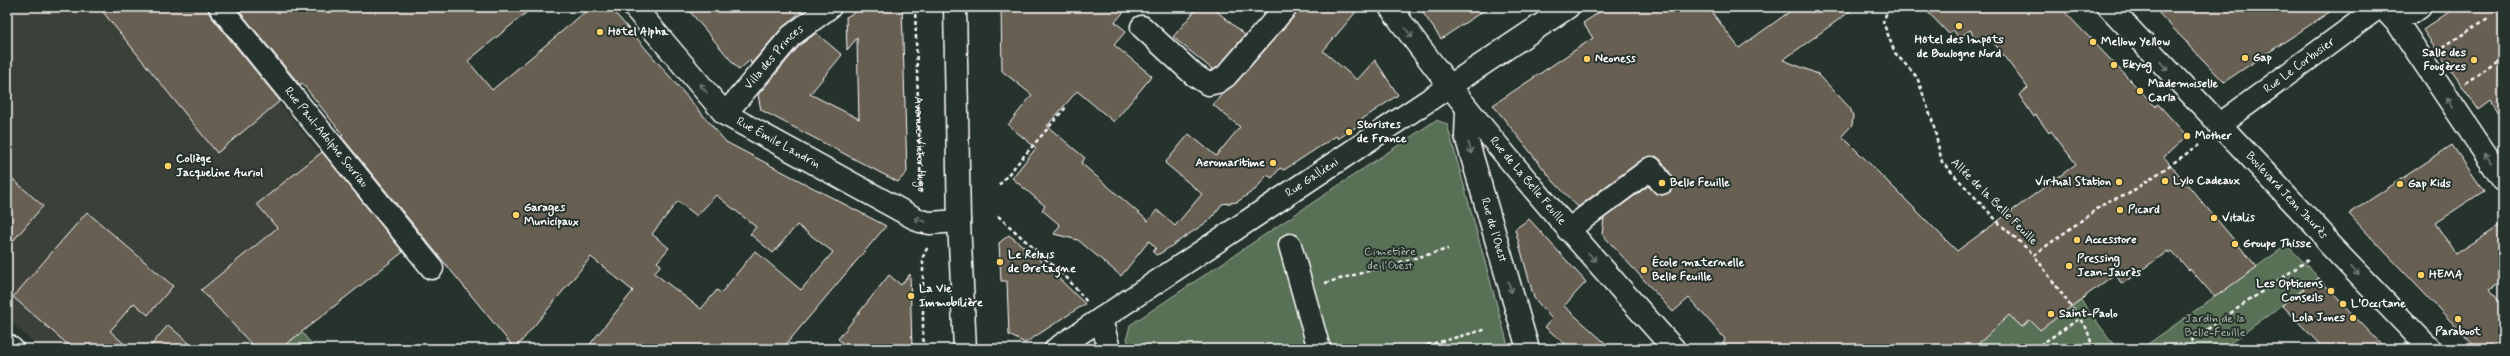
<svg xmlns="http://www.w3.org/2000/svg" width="2510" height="356" viewBox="0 0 2510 356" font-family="Mynerve,sans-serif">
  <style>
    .built { fill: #3a4038 }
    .green { fill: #597055; stroke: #acb8aa }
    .building { fill: #685e52; stroke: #fff; fill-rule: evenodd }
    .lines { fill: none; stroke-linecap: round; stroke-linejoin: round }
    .minor-casing { stroke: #fff; stroke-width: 25 }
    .path { stroke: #fff; stroke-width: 2.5; stroke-dasharray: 4 3; stroke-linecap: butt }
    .minor { stroke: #26332d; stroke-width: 22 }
    .oneway { stroke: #727a76 }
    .poi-dot { fill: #ffd166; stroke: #26332d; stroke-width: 1.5 }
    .labels { text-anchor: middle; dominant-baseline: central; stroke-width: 4; stroke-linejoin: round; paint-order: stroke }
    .poi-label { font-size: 12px; font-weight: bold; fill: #fff; stroke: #26332d; text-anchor: start }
    .street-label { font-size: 12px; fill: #fff; stroke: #26332d }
    .park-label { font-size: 12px; fill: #b4bfb2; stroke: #26332d }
  </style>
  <rect width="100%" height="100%" fill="#26332d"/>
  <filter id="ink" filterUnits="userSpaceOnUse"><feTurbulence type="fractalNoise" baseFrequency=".025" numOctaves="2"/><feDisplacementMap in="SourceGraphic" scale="8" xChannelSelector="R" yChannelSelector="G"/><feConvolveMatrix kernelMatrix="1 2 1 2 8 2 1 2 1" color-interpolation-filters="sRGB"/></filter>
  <g filter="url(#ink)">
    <!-- built -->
    <path class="built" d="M7 7H202L401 254 280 349H41L7 319Z"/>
    <!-- green -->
    <path class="green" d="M1436 120 1447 124 1509 349H1130L1127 338 1130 325Z
      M2287 245 2319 278 2222 349H2141Z
      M2080 299 2117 349H1973L2009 314 2022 327 2030 320Z
      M302 332 315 349H280Z"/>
    <!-- building -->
    <path class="building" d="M99 7H208L210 15 280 101 217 153Z
      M236 7H533L468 61 492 90 591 7H610L726 142 886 226 782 349H586L633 291 591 257 515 349 341 136 343 135 302 83 300 85ZM716 195 756 227 750 234 773 253 797 225 833 252 801 290 755 251 721 293 717 290 701 309 654 273 661 265 657 262 669 248 652 234 678 201 697 216Z
      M686 7H806L782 28 751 64 750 60 739 70Z
      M865 7H902L907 172 898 182 761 110 758 95 800 45 816 33 842 55 810 94 859 119 857 38 847 50 846 17Z
      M1001 7H1128L1115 22 1126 31 1114 45 1152 76 1114 122 1077 91 1047 126 1085 158 1081 163 1148 221 1157 210 1175 226 1202 194 1165 163 1189 134 1216 156 1240 127 1213 105 1223 93 1235 84 1295 15 1298 7H1360L1323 51 1357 80 1375 60 1398 95 1358 122 1359 125 1338 139 1336 136 1284 170 1280 168 1272 178 1267 175 1256 189 1237 202 1222 204 1210 220 1161 253 1156 255 1153 252 1156 248 1149 241 1121 276 1078 240 1054 234 1060 225 1042 210 1045 206 1012 178 1036 148 1008 125 1032 95 1002 71Z
      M1198 7H1212L1245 35 1218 67 1210 71 1212 69 1173 37Z
      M1419 7H1489L1441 39Z
      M1607 7H1708L1739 48 1796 7H1856L1783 60 1818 74 1850 108 1853 116 1852 125 1842 136 1957 251 2076 164 2051 131 2049 133 2036 115 2034 117 2019 95 2028 88 1988 35 1979 42 1970 30 1959 38 1953 30 1949 34 1923 7H2060L2155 106 2158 104 2187 136 2164 157 2257 267 2215 297 2190 269 2189 270 2172 251 2169 253 2168 251 2122 284 2115 274 2040 330 2030 320 2022 327 2009 315 1973 349H1721L1725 339 1689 298 1673 312 1602 234 1604 218 1648 186 1657 194 1663 195 1673 188 1672 176 1661 160 1656 156 1644 158 1578 207 1554 182 1493 105 1593 38 1583 23Z
      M2153 7H2337L2224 82Z
      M2456 7H2503V121L2490 100 2478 109 2423 30Z
      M2452 145 2484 191 2435 223 2456 254 2503 223V280L2490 289 2503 307V349H2477L2349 214Z
      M322 152 403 252 280 349H256L201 290 277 228 257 204Z
      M7 174 43 206 7 248Z
      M87 212 173 286 148 315 134 303 110 331 130 349H73L13 297Z
      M1529 219 1586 282 1564 306 1612 349H1571L1545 327 1552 319 1534 298 1515 229Z
      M1009 235 1037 257 1085 304 1025 343 1009 335 1007 281H1001L999 243Z
      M910 274 912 349H850L838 339 889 275 901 285Z
      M2319 278 2338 299 2386 349H2324L2282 305Z
      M168 325 196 349H148Z"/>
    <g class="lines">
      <defs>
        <g id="minor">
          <path id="s2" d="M220 7 432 268"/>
          <path id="s3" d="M634 7 725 114 920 221 930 223 959 221"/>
          <path d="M955 7 959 221 965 349"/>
          <path id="s4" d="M1390 7C1477 127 1575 238 1674 349"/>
          <path id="s5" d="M2109 7 2322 233 2328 243 2430 349"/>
          <path d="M2382 7 2399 25 2503 180"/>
          <path d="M2388 7 2413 12 2420 7"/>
          <path d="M1142 27 1194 75 1208 84 1217 82 1226 76 1286 7"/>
          <path id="s6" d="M1467 110 1466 136 1528 349"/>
          <path id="s7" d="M725 114 791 36 830 7"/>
          <path id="s8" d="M2219 125 2379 7"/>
          <path d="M1568 230 1651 168 1662 183"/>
          <path d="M1290 245 1319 349"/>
          <path d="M1101 319 1109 349"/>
          <path d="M7 345 12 349"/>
          <path id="s9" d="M1056 349 1568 7"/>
        </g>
      </defs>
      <!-- minor casing -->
      <use href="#minor" class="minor-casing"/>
      <!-- path -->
      <g class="path">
        <path id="s1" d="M915 7 921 194"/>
        <path d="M1889 7 1883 22 1895 53 1917 77 1933 123 1942 162 2000 224 2034 255"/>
        <path d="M2443 47 2488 18"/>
        <path d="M2465 83 2503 58"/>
        <path d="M999 185 1067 106"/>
        <path d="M998 216 1068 279 1087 302"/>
        <path d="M1325 283 1448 249"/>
        <path d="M923 349V257L928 246"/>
        <path d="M1413 349 1487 329"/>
        <path d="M2005 349 2010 344 2015 349"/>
        <path d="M2034 349 2079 319"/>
        <path d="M2093 349 2087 329 2034 255 2108 201 2127 195 2199 145"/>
        <path d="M2189 349 2193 339 2308 260"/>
      </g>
      <!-- minor -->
      <use href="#minor" class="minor"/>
    </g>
    <!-- one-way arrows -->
    <defs><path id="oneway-shaft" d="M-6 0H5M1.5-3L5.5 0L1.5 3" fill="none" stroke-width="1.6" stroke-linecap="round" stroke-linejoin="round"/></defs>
    <g class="oneway">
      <use href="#oneway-shaft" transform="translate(1409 33) rotate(54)"/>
      <use href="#oneway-shaft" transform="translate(2164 66) rotate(47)"/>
      <use href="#oneway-shaft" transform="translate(703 88) rotate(-130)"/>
      <use href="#oneway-shaft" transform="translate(2450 103) rotate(-123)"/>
      <use href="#oneway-shaft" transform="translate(1470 148) rotate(74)"/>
      <use href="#oneway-shaft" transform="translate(2488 158) rotate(-125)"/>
      <use href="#oneway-shaft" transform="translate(920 220) rotate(-162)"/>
      <use href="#oneway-shaft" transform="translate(1592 257) rotate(48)"/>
      <use href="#oneway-shaft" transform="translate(2355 271) rotate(46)"/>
      <use href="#oneway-shaft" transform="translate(1510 287) rotate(74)"/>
    </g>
  </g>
  <!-- markers -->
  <g class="poi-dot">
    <circle cx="1959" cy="26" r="4"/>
    <circle cx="600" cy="32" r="4"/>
    <circle cx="2093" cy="42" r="4"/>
    <circle cx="2245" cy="58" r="4"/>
    <circle cx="1587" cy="59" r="4"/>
    <circle cx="2474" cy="60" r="4"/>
    <circle cx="2114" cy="65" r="4"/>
    <circle cx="2140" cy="91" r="4"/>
    <circle cx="1349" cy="132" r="4"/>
    <circle cx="2187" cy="136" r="4"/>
    <circle cx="1273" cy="163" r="4"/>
    <circle cx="168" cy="166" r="4"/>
    <circle cx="2165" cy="181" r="4"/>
    <circle cx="2119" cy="182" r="4"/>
    <circle cx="1662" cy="183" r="4"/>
    <circle cx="2400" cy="184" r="4"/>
    <circle cx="2120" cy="210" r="4"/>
    <circle cx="516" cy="215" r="4"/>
    <circle cx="2214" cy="218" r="4"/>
    <circle cx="2077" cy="240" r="4"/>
    <circle cx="2235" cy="244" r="4"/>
    <circle cx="1000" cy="262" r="4"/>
    <circle cx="2069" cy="266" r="4"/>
    <circle cx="1644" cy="270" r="4"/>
    <circle cx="2421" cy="275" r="4"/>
    <circle cx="2331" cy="291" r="4"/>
    <circle cx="911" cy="296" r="4"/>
    <circle cx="2343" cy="304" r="4"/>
    <circle cx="2051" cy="314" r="4"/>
    <circle cx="2353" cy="318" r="4"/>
    <circle cx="2458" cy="319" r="4"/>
  </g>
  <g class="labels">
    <!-- poi labels -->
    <g class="poi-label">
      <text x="608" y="32">Hôtel Alpha</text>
      <text x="1959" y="40" text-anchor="middle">Hôtel des Impôts<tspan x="1959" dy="14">de Boulogne Nord</tspan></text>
      <text x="2101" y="42">Mellow Yellow</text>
      <text x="2466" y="53" text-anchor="end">Salle des<tspan x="2466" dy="14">Fougères</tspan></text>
      <text x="2253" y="58">Gap</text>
      <text x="1595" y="59">Neoness</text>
      <text x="2122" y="65">Ekyog</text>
      <text x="2148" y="84">Mademoiselle<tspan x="2148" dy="14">Carla</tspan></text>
      <text x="1357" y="125">Storistes<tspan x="1357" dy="14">de France</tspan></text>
      <text x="2195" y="136">Mother</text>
      <text x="176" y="159">Collège<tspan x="176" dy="14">Jacqueline Auriol</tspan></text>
      <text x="1265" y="163" text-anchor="end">Aeromaritime</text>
      <text x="2173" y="181">Lylo Cadeaux</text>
      <text x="2111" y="182" text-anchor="end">Virtual Station</text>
      <text x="1670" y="183">Belle Feuille</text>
      <text x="2408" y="184">Gap Kids</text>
      <text x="524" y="208">Garages<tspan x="524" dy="14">Municipaux</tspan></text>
      <text x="2128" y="210">Picard</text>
      <text x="2222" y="218">Vitalis</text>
      <text x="2085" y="240">Accesstore</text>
      <text x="2243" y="244">Groupe Thisse</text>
      <text x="1008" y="255">Le Relais<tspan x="1008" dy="14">de Bretagne</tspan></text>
      <text x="2077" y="259">Pressing<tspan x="2077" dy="14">Jean-Jaurès</tspan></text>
      <text x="1652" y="263">École maternelle<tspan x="1652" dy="14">Belle Feuille</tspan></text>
      <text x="2429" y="275">HEMA</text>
      <text x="2323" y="284" text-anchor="end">Les Opticiens<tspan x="2323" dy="14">Conseils</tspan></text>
      <text x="919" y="289">La Vie<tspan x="919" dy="14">Immobilière</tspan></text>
      <text x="2351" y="304">L'Occitane</text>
      <text x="2059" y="314">Saint-Paolo</text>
      <text x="2345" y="318" text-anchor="end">Lola Jones</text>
      <text x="2458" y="332" text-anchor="middle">Paraboot</text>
    </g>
    <!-- street labels -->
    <g class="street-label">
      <text stroke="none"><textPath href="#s7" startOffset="75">Villa des Princes</textPath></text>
      <text stroke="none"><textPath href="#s8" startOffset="100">Rue Le Corbusier</textPath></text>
      <text stroke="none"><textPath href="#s2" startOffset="168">Rue Paul-Adolphe Souriau</textPath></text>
      <text stroke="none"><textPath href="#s3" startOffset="201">Rue Émile Landrin</textPath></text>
      <text stroke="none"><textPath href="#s1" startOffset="137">Avenue Victor Hugo</textPath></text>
      <text stroke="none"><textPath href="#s9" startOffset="308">Rue Gallieni</textPath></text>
      <text stroke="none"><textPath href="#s4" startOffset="222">Rue de La Belle Feuille</textPath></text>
      <text stroke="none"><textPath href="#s5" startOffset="259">Boulevard Jean Jaurès</textPath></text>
      <text transform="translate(1994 202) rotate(45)">Allée de la Belle Feuille</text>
      <text stroke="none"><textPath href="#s6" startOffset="124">Rue de l'Ouest</textPath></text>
    </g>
    <!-- park labels -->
    <g class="park-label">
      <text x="1390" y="252">Cimetière<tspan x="1390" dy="14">de l'Ouest</tspan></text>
      <text x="2215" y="319">Jardin de la<tspan x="2215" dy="14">Belle-Feuille</tspan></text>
    </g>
  </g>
  <!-- margin -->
  <rect width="2510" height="356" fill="none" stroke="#26332d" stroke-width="24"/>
  <rect x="12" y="12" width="2486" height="332" fill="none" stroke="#fff" stroke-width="1.5" filter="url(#ink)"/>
</svg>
